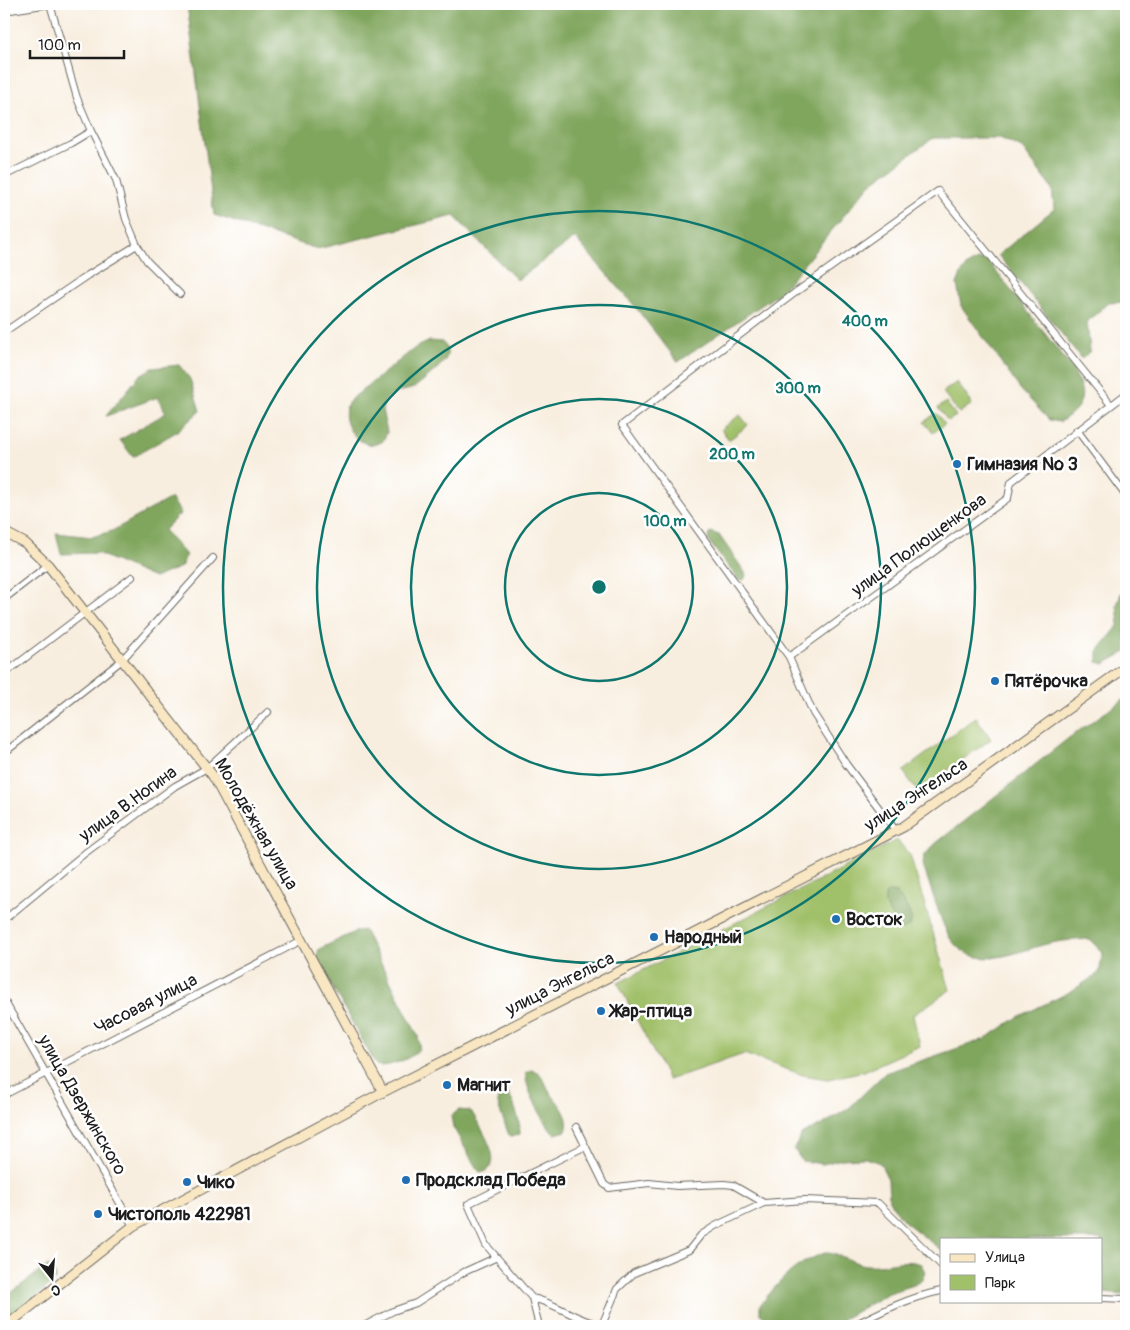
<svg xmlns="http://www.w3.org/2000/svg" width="1130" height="1330" viewBox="0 0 1130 1330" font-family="Pangolin,sans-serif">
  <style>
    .green { fill: #a0c069; stroke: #5e6e42 }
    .forest { fill: #80a65d; stroke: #4e613c }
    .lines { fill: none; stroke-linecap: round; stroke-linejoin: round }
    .minor-casing { stroke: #696660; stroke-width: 8 }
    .secondary-casing { stroke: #696660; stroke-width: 11 }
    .minor { stroke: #fff; stroke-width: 6 }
    .secondary { stroke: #f9e7c3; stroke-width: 9 }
    .ring { fill: none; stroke: #0f766e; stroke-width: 2.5 }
    .poi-dot { fill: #1f6fb2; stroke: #fff; stroke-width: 2 }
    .labels { text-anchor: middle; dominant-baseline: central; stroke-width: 5; stroke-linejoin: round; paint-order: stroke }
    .poi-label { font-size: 18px; font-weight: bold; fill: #1c1c1c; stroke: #fff; text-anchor: start }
    .street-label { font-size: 18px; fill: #1c1c1c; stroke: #fff }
    .centre { fill: #0f766e; stroke: #fff; stroke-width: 2.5 }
    .ring-label { font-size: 15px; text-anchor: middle; font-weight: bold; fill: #0f766e; stroke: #fff; stroke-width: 5; stroke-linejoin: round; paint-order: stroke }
  </style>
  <rect width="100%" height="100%" fill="#fff"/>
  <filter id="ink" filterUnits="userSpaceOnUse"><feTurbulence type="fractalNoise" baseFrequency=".02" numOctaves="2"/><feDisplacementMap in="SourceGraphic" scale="10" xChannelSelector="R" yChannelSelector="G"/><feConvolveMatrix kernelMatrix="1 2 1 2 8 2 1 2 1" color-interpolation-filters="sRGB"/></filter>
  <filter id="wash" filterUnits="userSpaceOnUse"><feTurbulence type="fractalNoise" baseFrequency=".0096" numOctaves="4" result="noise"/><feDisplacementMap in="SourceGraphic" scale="20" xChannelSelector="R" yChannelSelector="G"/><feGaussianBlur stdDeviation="1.12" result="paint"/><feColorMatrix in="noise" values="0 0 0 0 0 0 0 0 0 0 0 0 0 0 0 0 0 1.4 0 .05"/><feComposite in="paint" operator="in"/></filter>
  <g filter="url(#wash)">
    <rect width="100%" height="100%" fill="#f8eedf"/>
    <!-- green -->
    <path class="green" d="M957 382 972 404 959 413 943 392Z
      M946 402 956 416 948 421 938 408Z
      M936 413 945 424 933 433 924 422Z
      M740 415 748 425 729 440 721 429Z
      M976 717 991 739 918 792 903 771Z
      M897 840 910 855 950 990 913 1015 920 1046 864 1071 828 1079 803 1075 744 1054 668 1080 618 983Z"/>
    <!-- forest -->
    <path class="forest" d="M187 4H1126V302L1109 303 1087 321 1090 351 1082 359 998 255 1054 209 1052 188 1022 148 1000 138H933L870 184 781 292 678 362 633 304 575 238 517 280 454 216 317 249 214 215Z
      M977 260H987L1072 368C1086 393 1087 405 1060 422L1049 420 1020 389 961 306 957 284 961 274 967 266Z
      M430 341 442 342C447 346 449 354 445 360 442 365 419 385 413 388 403 392 388 392 383 405 381 413 386 424 387 432L383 441C364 455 335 424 349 401L415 348Z
      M179 365 190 379 200 411 176 432 133 457 120 440 166 413 158 397 106 416 140 375 152 368Z
      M171 498 181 513 164 530 186 555 181 567 154 578 97 553 61 554 56 533 92 537 112 531Z
      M710 532 719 535 744 571 746 575 744 580 738 579 709 542 708 537Z
      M1126 591V652L1104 664 1098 662V651L1119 625 1117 605 1121 593Z
      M1126 698V1295L1101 1293V1239H941V1250L904 1221 889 1201 888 1179 880 1163 865 1158 842 1159 823 1164 802 1161 794 1149 802 1134 822 1125 849 1108 885 1073 985 1039 1018 1017 1070 992 1099 973 1103 953 1089 939C1077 940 1064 940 1051 943 1018 950 975 975 950 938 941 924 930 884 923 866L924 856 935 844 1070 737Z
      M889 892 897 893C902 901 917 918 909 926 905 930 902 930 897 928L885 903V894Z
      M364 930 418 1036C418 1040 420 1044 419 1048 416 1058 384 1069 376 1065L316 958 319 949 355 932Z
      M531 1070C544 1072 544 1083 550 1092 558 1104 572 1116 566 1131L555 1134C546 1127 522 1083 526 1072Z
      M500 1086 505 1087C513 1100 520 1118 520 1134L511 1137 508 1133C504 1119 492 1099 500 1086Z
      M459 1110 469 1111 473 1114C481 1129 508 1167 481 1173L477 1169 453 1127 451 1116Z
      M825 1253C840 1253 852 1263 866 1265 885 1267 903 1257 921 1264L925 1272 922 1280 914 1285 889 1293 831 1326H792L786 1319H768L760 1314V1305C781 1280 793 1264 825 1253Z
      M47 1266 52 1268 56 1277 54 1281C42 1291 18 1317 4 1318V1298Z"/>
  </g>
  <g filter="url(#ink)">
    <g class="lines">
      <defs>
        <path id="minor" d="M50 4 77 98 91 131 116 180 126 219 137 245 147 261 180 294
          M4 11 50 4
          M4 176 71 143 91 131
          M4 332 88 275 137 245
          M1077 430 1126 496
          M4 599 48 565
          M789 657 1008 498 1011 482 1126 394
          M4 674 132 577
          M4 753 121 661 213 558
          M896 831 846 764 813 713 789 657 622 425 796 292 938 191 1111 405
          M4 920 85 853 175 786 207 768 268 712
          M4 1000 133 1226
          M4 1095 302 940
          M576 1127 604 1184 609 1188 649 1183 677 1186 724 1184 733 1185 764 1203 805 1200 878 1203 941 1265
          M532 1298C557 1303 576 1321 602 1325
          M1101 1298 1126 1299
          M364 1326 393 1311 416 1303 464 1272 495 1258
          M539 1326 532 1298 486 1245 468 1204 584 1147
          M603 1326 602 1325 617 1289 634 1273 689 1250 701 1235 715 1226 764 1203
          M852 1326C880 1312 910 1297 941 1291"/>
        <path id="secondary" d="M4 532 25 543 48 565 213 776 383 1092
          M6 1326 133 1226 383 1092 903 827 1126 667"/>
      </defs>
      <!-- minor casing -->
      <use href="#minor" class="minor-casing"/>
      <!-- secondary casing -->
      <use href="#secondary" class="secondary-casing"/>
      <!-- minor -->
      <use href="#minor" class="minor"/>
      <!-- secondary -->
      <use href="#secondary" class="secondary"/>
    </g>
  </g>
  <!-- distance rings -->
  <g class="ring">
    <circle cx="599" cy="587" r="94"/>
    <circle cx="599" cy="587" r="188"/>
    <circle cx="599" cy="587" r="282"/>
    <circle cx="599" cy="587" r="376"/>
  </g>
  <!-- markers -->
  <g class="poi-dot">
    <circle cx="957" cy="464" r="5"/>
    <circle cx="995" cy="681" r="5"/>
    <circle cx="836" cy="919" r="5"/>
    <circle cx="654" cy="937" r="5"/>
    <circle cx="601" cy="1011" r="5"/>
    <circle cx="447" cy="1085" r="5"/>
    <circle cx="406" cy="1180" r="5"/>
    <circle cx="187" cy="1182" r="5"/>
    <circle cx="98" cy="1214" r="5"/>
  </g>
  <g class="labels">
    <!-- poi labels -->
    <g class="poi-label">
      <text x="967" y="464">Гимназия № 3</text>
      <text x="1005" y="681">Пятёрочка</text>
      <text x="846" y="919">Восток</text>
      <text x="664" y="937">Народный</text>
      <text x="611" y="1011">Жар-птица</text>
      <text x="457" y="1085">Магнит</text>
      <text x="416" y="1180">Продсклад Победа</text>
      <text x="197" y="1182">Чико</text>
      <text x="108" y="1214">Чистополь 422981</text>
    </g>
    <!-- street labels -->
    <g class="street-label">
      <text transform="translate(919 545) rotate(-36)">улица Полющенкова</text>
      <text transform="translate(916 795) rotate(-33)">улица Энгельса</text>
      <text transform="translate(128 804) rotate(-36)">улица В.Ногина</text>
      <text transform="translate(256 824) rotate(60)">Молодёжная улица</text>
      <text transform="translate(560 984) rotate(-27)">улица Энгельса</text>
      <text transform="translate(146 1004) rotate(-27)">Часовая улица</text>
      <text transform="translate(82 1105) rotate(60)">улица Дзержинского</text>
    </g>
  </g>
  <circle cx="599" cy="587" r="8" class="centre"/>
  <g class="ring-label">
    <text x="865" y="326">400 m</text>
    <text x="798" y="393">300 m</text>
    <text x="732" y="459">200 m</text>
    <text x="665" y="526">100 m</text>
  </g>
  <!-- margin -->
  <rect width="1130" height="1330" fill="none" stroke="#fff" stroke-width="20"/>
  <!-- legend -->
  <rect x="940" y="1238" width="162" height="65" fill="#ffffff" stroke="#a4a4a4"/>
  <rect x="950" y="1254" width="25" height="8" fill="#f9e7c3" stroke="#a4a4a4"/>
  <text x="985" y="1262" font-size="15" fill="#1c1c1c">Улица</text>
  <rect x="950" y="1275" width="25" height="15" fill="#a0c069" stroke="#a4a4a4"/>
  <text x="985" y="1288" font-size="15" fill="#1c1c1c">Парк</text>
  <!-- north arrow -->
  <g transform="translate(52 1278) rotate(163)" stroke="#ffffff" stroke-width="4" paint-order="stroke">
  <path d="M0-4L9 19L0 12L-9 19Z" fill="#1c1c1c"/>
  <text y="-8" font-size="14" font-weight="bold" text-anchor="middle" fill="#1c1c1c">С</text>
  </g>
  <!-- scale -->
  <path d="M30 50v8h94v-8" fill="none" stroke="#1c1c1c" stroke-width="2.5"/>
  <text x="38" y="50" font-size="15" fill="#1c1c1c" stroke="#ffffff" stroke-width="4" paint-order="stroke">100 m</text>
</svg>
